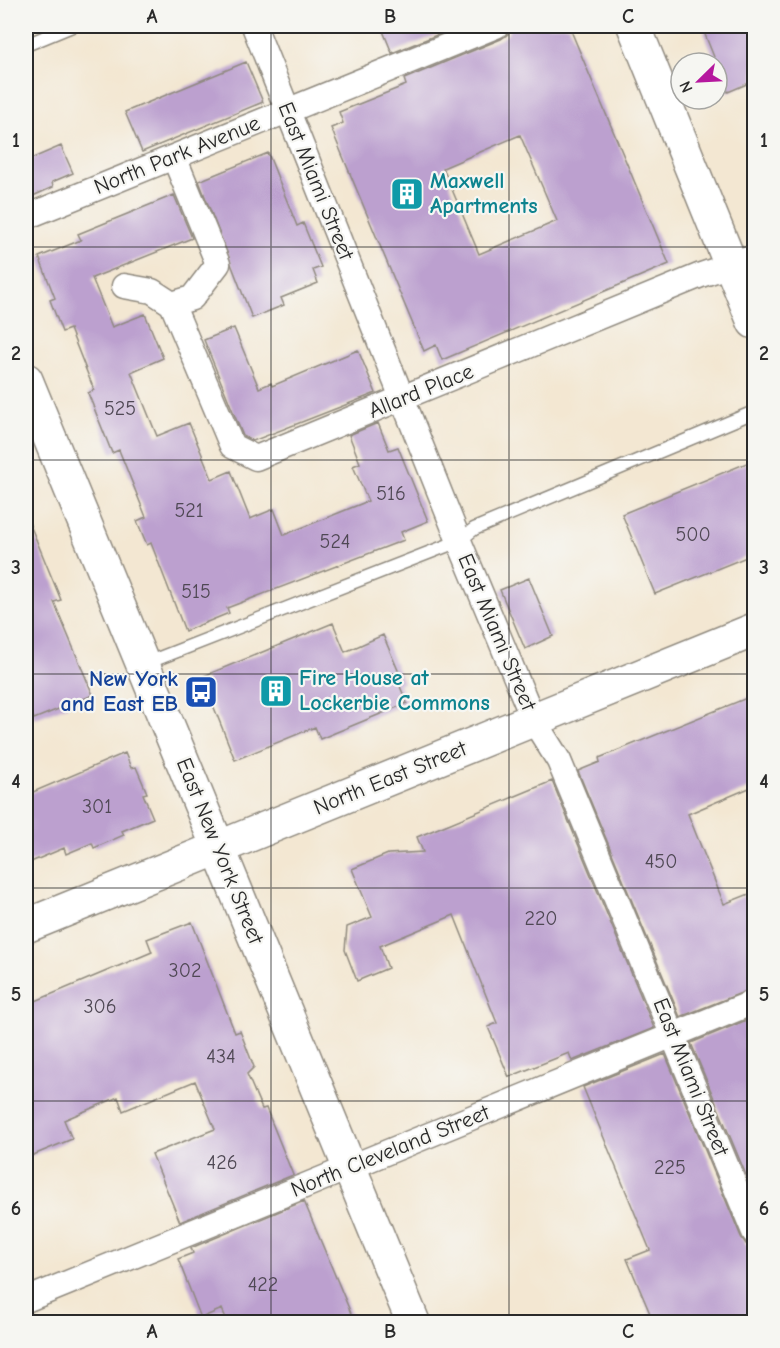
<svg xmlns="http://www.w3.org/2000/svg" width="780" height="1348" viewBox="0 0 780 1348" font-family="'Comic Neue',sans-serif">
  <style>
    .building { fill: #bca0cf; fill-rule: evenodd }
    .lines { fill: none; stroke-linecap: round; stroke-linejoin: round }
    .service-casing { stroke: #8f897e; stroke-width: 15 }
    .minor-casing { stroke: #8f897e; stroke-width: 27 }
    .secondary-casing { stroke: #8f897e; stroke-width: 36 }
    .service { stroke: #fff; stroke-width: 12 }
    .minor { stroke: #fff; stroke-width: 24 }
    .secondary { stroke: #fff; stroke-width: 33 }
    .grid { fill: none; stroke: #2b2b2b; stroke-width: 1.5; stroke-opacity: 0.55 }
    .labels { text-anchor: middle; dominant-baseline: central; stroke-width: 4.5; stroke-linejoin: round; paint-order: stroke }
    .number-label { font-size: 20px; fill: #4f4854 }
    .street-label { font-size: 22px; fill: #2b2b2b; stroke: #f6f6f2 }
    .culture-label { font-size: 22px; font-weight: bold; fill: #0d838f; stroke: #f6f6f2; text-anchor: start }
    .transit-label { font-size: 22px; font-weight: bold; fill: #164399; stroke: #f6f6f2; text-anchor: end }
    .neatline { fill: none; stroke: #2b2b2b; stroke-width: 2 }
    .grid-label { font-size: 20px; text-anchor: middle; font-weight: bold; fill: #2b2b2b }
  </style>
  <rect width="100%" height="100%" fill="#f6f6f2"/>
  <filter id="ink" filterUnits="userSpaceOnUse"><feTurbulence type="fractalNoise" baseFrequency=".0167" numOctaves="2"/><feDisplacementMap in="SourceGraphic" scale="12" xChannelSelector="R" yChannelSelector="G"/><feConvolveMatrix kernelMatrix="1 2 1 2 8 2 1 2 1" color-interpolation-filters="sRGB"/></filter>
  <filter id="wash" filterUnits="userSpaceOnUse"><feTurbulence type="fractalNoise" baseFrequency=".008" numOctaves="4" result="noise"/><feDisplacementMap in="SourceGraphic" scale="24" xChannelSelector="R" yChannelSelector="G"/><feGaussianBlur stdDeviation="1.35" result="paint"/><feColorMatrix in="noise" values="0 0 0 0 0 0 0 0 0 0 0 0 0 0 0 0 0 1.4 0 .05"/><feComposite in="paint" operator="in"/></filter>
  <g filter="url(#wash)">
    <rect width="100%" height="100%" fill="#f3e7d2"/>
    <g id="blocks">
      <!-- building -->
      <path class="building" d="M381 26H459L392 53Z
        M510 26H569L669 264 442 360 436 345 424 351 331 128 343 123 339 112 406 85 404 79 501 39 508 34ZM520 135 557 221 479 254 443 168Z
        M718 26H754V81L728 92 704 32Z
        M246 62 263 102 142 152 125 112Z
        M61 146 73 173 52 182 53 187 26 199V161Z
        M268 153 297 226 303 223 321 267 313 270 318 283 281 298 284 305 252 318 199 181Z
        M174 195 192 238 92 278 112 327 145 314 163 358 131 372 157 436 189 423 212 479 231 471 250 519 274 509 284 535 368 501 353 466 360 463 349 435 378 423 389 450 398 447 428 521 401 532 404 540 227 608 229 613 185 631 151 543 147 545 137 521 146 517 119 450 112 453 88 393 94 390 70 329 62 332 50 300 55 298 39 257 81 240 78 234Z
        M234 328 259 388 271 383 272 386 358 350 376 393 253 441 243 436 204 340Z
        M754 460V554L655 594 622 514Z
        M26 515 61 600 54 602 93 695 34 719 26 699Z
        M529 578 553 636 525 649 500 590Z
        M333 623 345 652 383 635 403 682 399 684 407 703 320 739 315 727 235 760 207 690 210 689 204 676Z
        M754 695V786L688 814 724 904 754 892V988L680 1017 578 771 600 762 599 758Z
        M125 753 131 768 136 767 147 793 143 794 153 818 122 831 124 835 94 848 92 843 66 854 64 848 26 864V795Z
        M552 781 654 1028 572 1061 569 1053 509 1077 488 1027 497 1023 454 915 380 946 388 968 357 981 345 950 347 927 372 917 352 869 388 854 423 852 417 837Z
        M192 922 235 1033 240 1031 254 1067 247 1074 262 1109 266 1108 293 1175 180 1222 152 1154 215 1129 195 1081 123 1111 118 1097 64 1120 72 1139 31 1156 26 1142V1005L152 952 147 939Z
        M754 1017V1171L746 1175 691 1043Z
        M665 1054 741 1237 746 1244 754 1246V1313L732 1323H654L627 1259 650 1250 583 1087Z
        M304 1201 355 1323H228L222 1309 201 1318 178 1259 193 1253 191 1248Z"/>
    </g>
  </g>
  <g filter="url(#ink)">
    <use href="#blocks" fill-opacity="0" stroke="#8f897e" stroke-width="1.5"/>
    <g class="lines">
      <defs>
        <path id="service" d="M26 45 72 26
          M144 664 459 541 474 529 754 412"/>
        <path id="minor" d="M254 26 459 541 534 721 559 761 754 1232
          M174 157 218 264 192 298 172 304 232 446 256 458 701 275 754 257
          M26 217 496 26
          M124 286 152 291 172 304
          M26 1300 754 1002"/>
        <path id="secondary" d="M634 26 754 322
          M26 380 413 1322
          M26 926 754 630"/>
      </defs>
      <!-- service casing -->
      <use href="#service" class="service-casing"/>
      <!-- minor casing -->
      <use href="#minor" class="minor-casing"/>
      <!-- secondary casing -->
      <use href="#secondary" class="secondary-casing"/>
      <!-- service -->
      <use href="#service" class="service"/>
      <!-- minor -->
      <use href="#minor" class="minor"/>
      <!-- secondary -->
      <use href="#secondary" class="secondary"/>
    </g>
  </g>
  <!-- grid -->
  <path class="grid" d="M271 26V1322M509 26V1322M26 247H754M26 460H754M26 674H754M26 888H754M26 1101H754"/>
  <!-- icons -->
  <defs>
    <symbol id="building-square" viewBox="-11 -11 22 22"><rect x="-9" y="-9" width="18" height="18" rx="4" fill="#0f9aa8" stroke="#f6f6f2"/><path d="M-4-6H4V6H1V3H-1V6H-4ZM-2.5-4.3h1.7v1.8h-1.7ZM.8-4.3h1.7v1.8H.8ZM-2.5-1h1.7V.8h-1.7ZM.8-1h1.7V.8H.8Z" fill="#fff"/></symbol>
    <symbol id="bus-square" viewBox="-11 -11 22 22"><rect x="-9" y="-9" width="18" height="18" rx="4" fill="#1a4fb4" stroke="#f6f6f2"/><path d="M-5-6H5V4H4V6H2V4H-2V6H-4V4H-5ZM-3.5-4V0h7V-4ZM-3.5 1.2v1.5H-2V1.2ZM2 1.2v1.5H3.5V1.2Z" fill="#fff"/></symbol>
  </defs>
  <g fill-rule="evenodd">
    <use href="#building-square" x="388" y="175" width="38" height="38"/>
    <use href="#building-square" x="257" y="672" width="38" height="38"/>
    <use href="#bus-square" x="182" y="673" width="38" height="38"/>
  </g>
  <g class="labels">
    <!-- number labels -->
    <g class="number-label">
      <text x="120" y="408">525</text>
      <text x="391" y="493">516</text>
      <text x="189" y="510">521</text>
      <text x="693" y="534">500</text>
      <text x="335" y="541">524</text>
      <text x="196" y="591">515</text>
      <text x="97" y="806">301</text>
      <text x="661" y="861">450</text>
      <text x="541" y="918">220</text>
      <text x="185" y="970">302</text>
      <text x="100" y="1006">306</text>
      <text x="221" y="1056">434</text>
      <text x="222" y="1162">426</text>
      <text x="670" y="1167">225</text>
      <text x="263" y="1284">422</text>
    </g>
    <!-- street labels -->
    <g class="street-label">
      <text transform="translate(177 155) rotate(-22)">North Park Avenue</text>
      <text transform="translate(316 181) rotate(68)">East Miami Street</text>
      <text transform="translate(421 391) rotate(-22)">Allard Place</text>
      <text transform="translate(497 632) rotate(67)">East Miami Street</text>
      <text transform="translate(390 778) rotate(-22)">North East Street</text>
      <text transform="translate(220 851) rotate(68)">East New York Street</text>
      <text transform="translate(691 1077) rotate(68)">East Miami Street</text>
      <text transform="translate(390 1151) rotate(-22)">North Cleveland Street</text>
    </g>
    <!-- culture labels -->
    <g class="culture-label">
      <text x="430" y="181">Maxwell<tspan x="430" dy="25">Apartments</tspan></text>
      <text x="299" y="678">Fire House at<tspan x="299" dy="25">Lockerbie Commons</tspan></text>
    </g>
    <!-- transit labels -->
    <g class="transit-label">
      <text x="178" y="679">New York<tspan x="178" dy="25">and East EB</tspan></text>
    </g>
  </g>
  <!-- margin -->
  <rect width="780" height="1348" fill="none" stroke="#f6f6f2" stroke-width="66"/>
  <!-- north arrow -->
  <g transform="translate(699 81) rotate(246)"><circle r="28" fill="#f6f6f2" stroke="#a5a5a2" stroke-width="1.5"/>
  <path d="M0-4.5L10 22L0 15L-10 22Z" fill="#b5179e"/>
  <text y="-9" font-size="16" font-weight="bold" text-anchor="middle" fill="#2b2b2b">N</text>
  </g>
  <rect x="33" y="33" width="714" height="1282" class="neatline"/>
  <g class="grid-label">
    <text x="152" y="23">A</text>
    <text x="390" y="23">B</text>
    <text x="628" y="23">C</text>
    <text x="16" y="147">1</text>
    <text x="764" y="147">1</text>
    <text x="16" y="360">2</text>
    <text x="764" y="360">2</text>
    <text x="16" y="574">3</text>
    <text x="764" y="574">3</text>
    <text x="16" y="788">4</text>
    <text x="764" y="788">4</text>
    <text x="16" y="1001">5</text>
    <text x="764" y="1001">5</text>
    <text x="16" y="1215">6</text>
    <text x="764" y="1215">6</text>
    <text x="152" y="1338">A</text>
    <text x="390" y="1338">B</text>
    <text x="628" y="1338">C</text>
  </g>
</svg>
